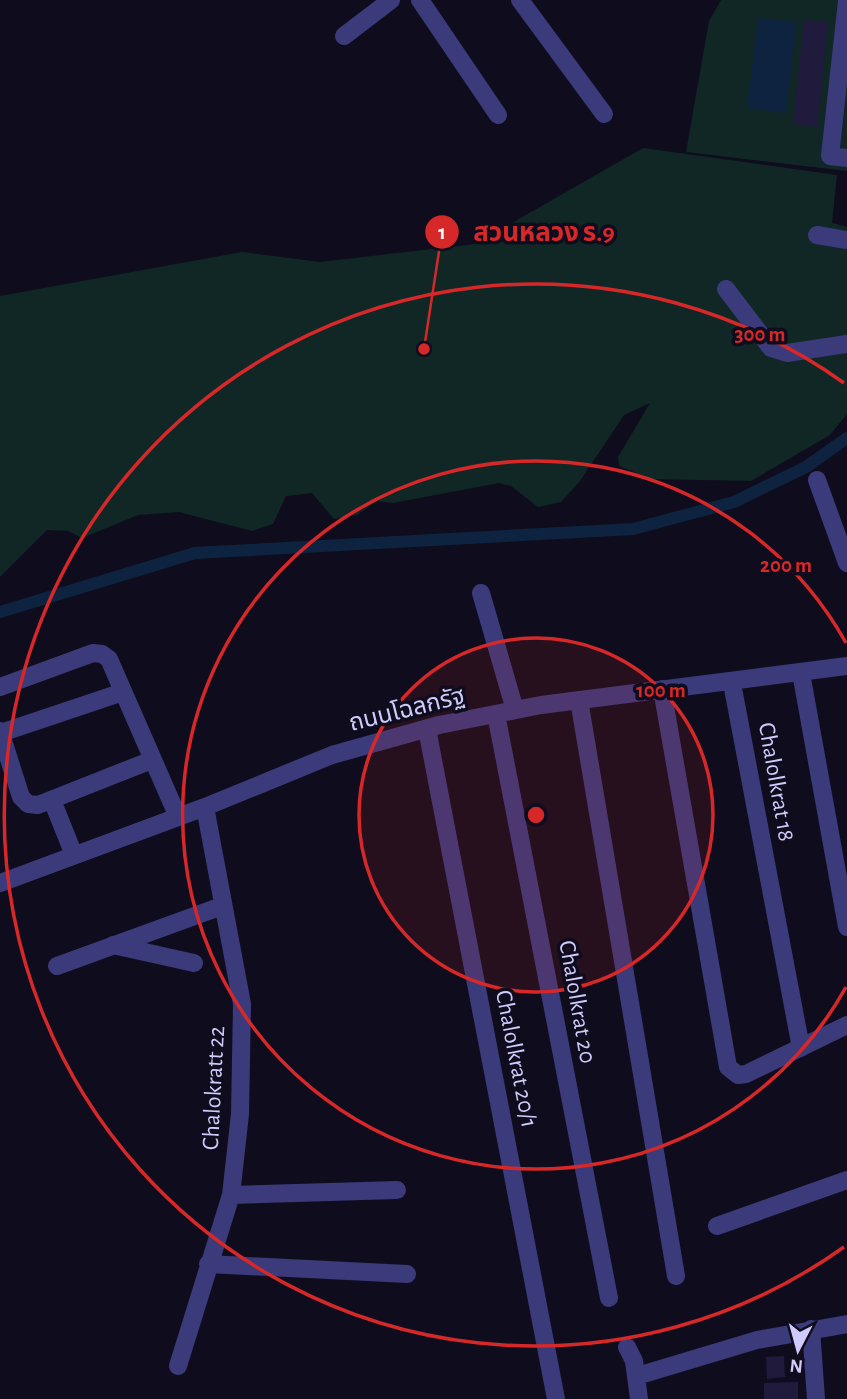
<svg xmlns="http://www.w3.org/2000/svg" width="847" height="1399" viewBox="0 0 847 1399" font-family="'Alegreya Sans','Noto Sans Thai',sans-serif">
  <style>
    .green { fill: #102725 }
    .water { fill: #0e2340 }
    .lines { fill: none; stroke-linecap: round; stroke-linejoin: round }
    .canal { stroke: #0e2340; stroke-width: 12 }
    .building { fill: #201a3d }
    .minor { stroke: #3b3a7a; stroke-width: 18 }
    .ring { fill: none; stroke: #d62828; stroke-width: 3.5 }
    .labels { text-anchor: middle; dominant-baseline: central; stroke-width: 7; stroke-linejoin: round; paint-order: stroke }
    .street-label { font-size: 24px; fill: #d0cbfc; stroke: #0f0d1d }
    .centre { fill: #d62828; stroke: #0f0d1d; stroke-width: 3.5 }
    .ring-label { font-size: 21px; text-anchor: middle; font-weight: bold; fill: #d62828; stroke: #0f0d1d; stroke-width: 7; stroke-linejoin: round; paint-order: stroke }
    .leader { fill: none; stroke: #d62828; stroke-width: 2.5 }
    .callout-dot { fill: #d62828; stroke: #0f0d1d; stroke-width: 2.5 }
    .mark-label { font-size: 21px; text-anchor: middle; font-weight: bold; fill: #fff }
    .callout-label { font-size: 26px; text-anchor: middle; font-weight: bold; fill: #d62828; stroke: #0f0d1d; stroke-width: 7; stroke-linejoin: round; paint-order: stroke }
  </style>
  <rect width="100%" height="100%" fill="#0f0d1d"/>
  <!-- green -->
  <path class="green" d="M721 0H847V171L686 152 709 21Z
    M643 148 837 175 832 223 847 227V414L830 435 751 481 651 479 619 466 618 457 650 403 624 415 580 481 561 502 538 507 511 486 499 483 393 503 377 501 357 515 334 519 312 493 286 496 273 524 252 531 179 512 138 515 82 538 68 531 47 530 0 577V296L242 252 320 262 475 244Z"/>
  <!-- water -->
  <path class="water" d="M758 18 796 22 786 113 747 108Z"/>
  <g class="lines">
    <!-- canal -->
    <path class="canal" d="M0 612 195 553 633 529 734 502 806 467 847 438"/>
  </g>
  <!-- building -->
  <path class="building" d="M804 20 828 22 817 127 793 124Z
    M784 1356 785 1377 767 1379 766 1357Z
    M798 1382V1399H764V1383Z"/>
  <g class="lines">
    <!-- minor -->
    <path class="minor" d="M420 0 498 115
      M520 0 604 114
      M847 1 830 156 847 158
      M344 36 391 0
      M817 235 847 240
      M726 289 771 348 787 353 847 344
      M817 480 847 563
      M481 593 515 710
      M801 673 847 927
      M732 683 801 1048
      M0 687 93 653 102 654 109 659 178 817
      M662 689 728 1067 738 1075 746 1074 847 1025
      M579 700 676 1276
      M496 714 609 1298
      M427 729 556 1399
      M0 731 21 797 28 804 38 805 152 760
      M1 733 123 692
      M52 800 74 855
      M0 883 205 807 332 755 439 725 541 705 847 666
      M113 945 194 963
      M57 966 222 906
      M231 1195 397 1190
      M717 1226 847 1180
      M208 1264 407 1274
      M811 1329 816 1399
      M627 1347 634 1361 639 1399
      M178 1366 231 1195 240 1114 242 1004 205 807
      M637 1376 757 1340 847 1324"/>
  </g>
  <!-- distance rings -->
  <circle cx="536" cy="815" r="177" fill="#d62828" fill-opacity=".12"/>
  <g class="ring">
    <circle cx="536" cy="815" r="177"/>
    <path d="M846 987A354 354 0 1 1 846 643"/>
    <path d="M844 1247A531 531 0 1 1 844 383"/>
  </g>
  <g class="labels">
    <!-- street labels -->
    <g class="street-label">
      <text transform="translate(407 710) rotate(-14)">ถนนโฉลกรัฐ</text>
      <text transform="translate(776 782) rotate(80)">Chalolkrat 18</text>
      <text transform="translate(577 1002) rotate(80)">Chalolkrat 20</text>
      <text transform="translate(516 1059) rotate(79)">Chalolkrat 20/1</text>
      <text transform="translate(214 1088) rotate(-87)">Chalokratt 22</text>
    </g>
  </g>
  <circle cx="536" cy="815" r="10" class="centre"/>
  <g class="ring-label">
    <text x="760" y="341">300 m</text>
    <text x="786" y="572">200 m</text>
    <text x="661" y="697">100 m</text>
  </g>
  <!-- callouts -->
  <path class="leader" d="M424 349L442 232"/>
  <g class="callout-dot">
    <circle cx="424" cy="349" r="7"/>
    <circle cx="442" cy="232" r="18"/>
  </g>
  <g class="mark-label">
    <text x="442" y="239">1</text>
  </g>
  <g class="callout-label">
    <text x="544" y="241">สวนหลวง ร.9</text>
  </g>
  <!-- north arrow -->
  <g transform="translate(798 1350) rotate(186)" stroke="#0f0d1d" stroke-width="5" paint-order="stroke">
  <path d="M0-5L12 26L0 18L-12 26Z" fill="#d0cbfc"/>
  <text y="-10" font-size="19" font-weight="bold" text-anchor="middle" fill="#d0cbfc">N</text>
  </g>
</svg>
